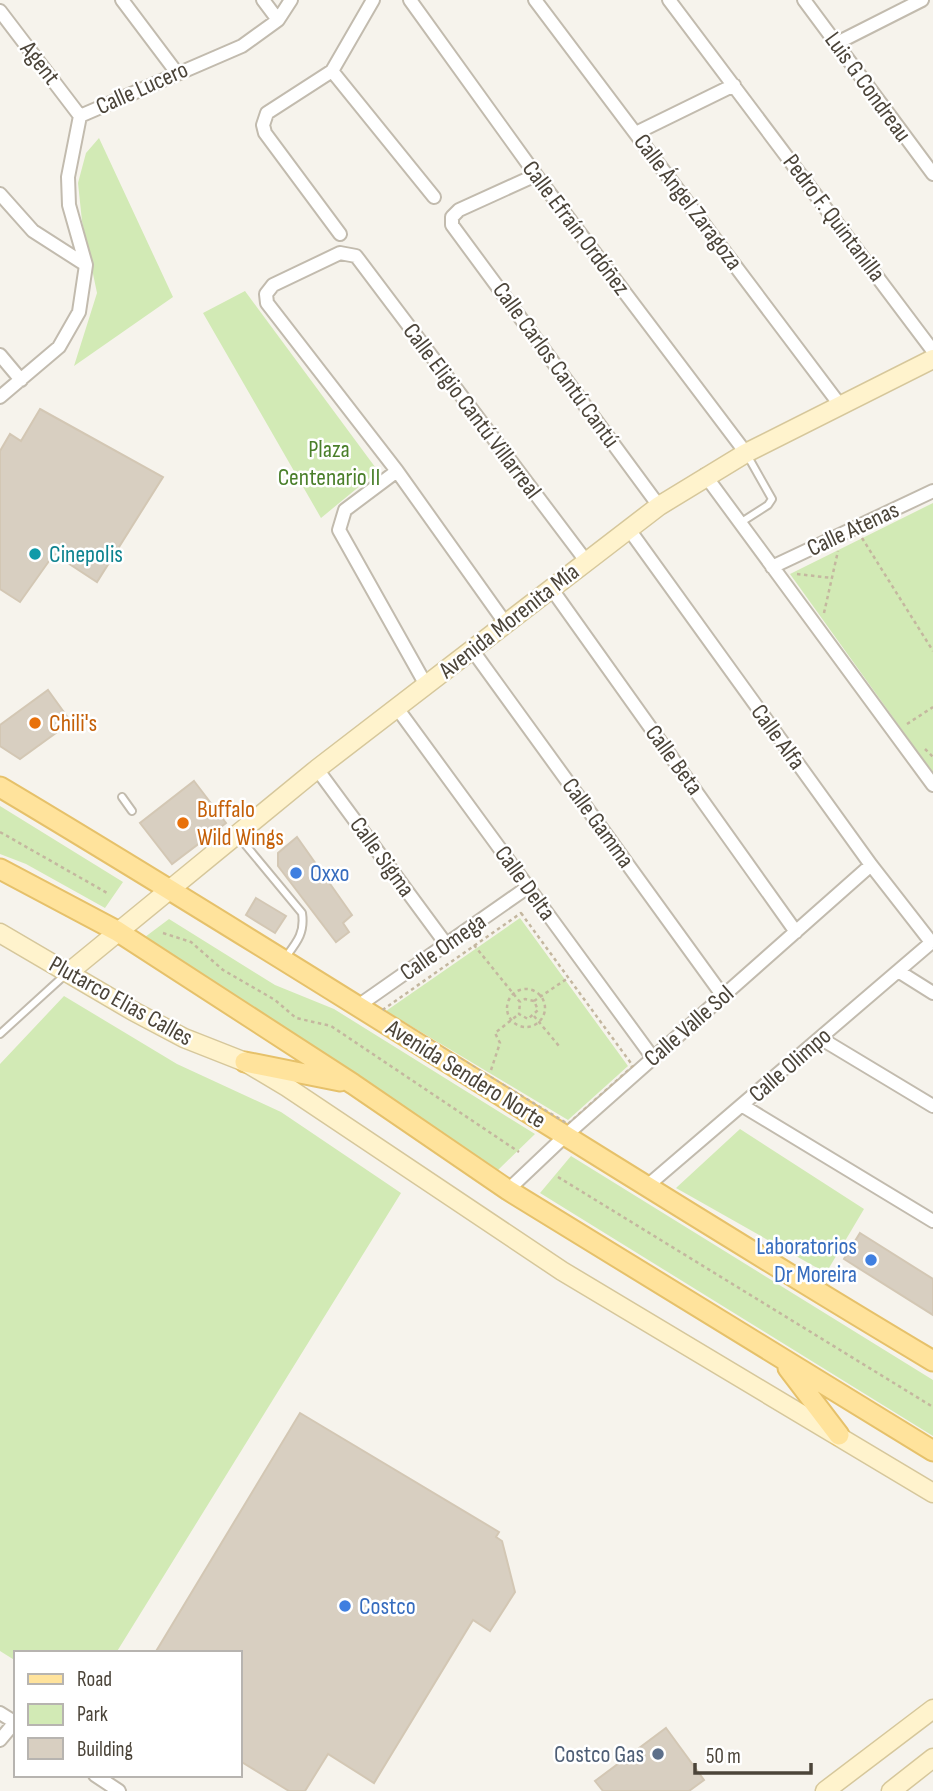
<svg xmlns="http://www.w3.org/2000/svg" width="933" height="1791" viewBox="0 0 933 1791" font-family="'Sofia Sans Condensed',sans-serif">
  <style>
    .green { fill: #d2eab5 }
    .building { fill: #d8cfc1; stroke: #d3c7b4; stroke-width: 2 }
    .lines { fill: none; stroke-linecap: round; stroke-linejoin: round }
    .lane-casing { stroke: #c2bbae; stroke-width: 10 }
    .street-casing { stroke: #c2bbae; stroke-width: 16 }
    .secondary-casing { stroke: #d6c79b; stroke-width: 21 }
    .primary-casing { stroke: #e6c16a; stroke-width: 23 }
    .path { stroke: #c4b79f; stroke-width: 2.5; stroke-dasharray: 3.5 3.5; stroke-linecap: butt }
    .lane { stroke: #fff; stroke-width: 6 }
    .street { stroke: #fff; stroke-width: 12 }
    .secondary { stroke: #fff3cd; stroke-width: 18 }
    .primary { stroke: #ffe39c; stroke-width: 19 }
    .culture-dot { fill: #0f9aa8; stroke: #fff; stroke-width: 2.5 }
    .food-dot { fill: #e8710a; stroke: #fff; stroke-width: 2.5 }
    .shop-dot { fill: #3f7fe0; stroke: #fff; stroke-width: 2.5 }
    .service-dot { fill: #5c6f8a; stroke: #fff; stroke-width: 2.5 }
    .labels { text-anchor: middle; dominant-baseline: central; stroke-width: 5; stroke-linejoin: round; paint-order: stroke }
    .street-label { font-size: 24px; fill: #4b4439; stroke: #fff }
    .park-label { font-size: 24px; fill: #4a7f2a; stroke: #fff }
    .culture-label { font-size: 24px; fill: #0d838f; stroke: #fff; text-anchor: start }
    .food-label { font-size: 24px; fill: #c56008; stroke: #fff; text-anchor: start }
    .shop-label { font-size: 24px; fill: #366cbe; stroke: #fff; text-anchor: start }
    .service-label { font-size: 24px; fill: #4e5e75; stroke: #fff; text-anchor: end }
  </style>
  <rect width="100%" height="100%" fill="#f6f3ec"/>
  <!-- green -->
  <path class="green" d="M99 138 173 297 74 366 97 293 82 221 78 183 86 153Z
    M245 291 378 471 321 518 203 313Z
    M933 503V773L790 574Z
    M0 806 123 882 105 908 26 864 0 854Z
    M520 918 628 1066 568 1120 386 1011Z
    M169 919 275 985 334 1009 535 1134 498 1170 141 940Z
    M64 996 177 1064 281 1112 401 1193 116 1653H16V1661L0 1651V1064Z
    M740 1129 864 1209 826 1273 676 1188Z
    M571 1156 933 1380V1436L540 1193Z"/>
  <!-- building -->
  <path class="building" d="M40 409 163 477 97 582 54 554 20 602 0 589V451L10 434 21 441Z
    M48 690 71 722 20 759 0 746V725Z
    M194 781 226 823 172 864 140 823Z
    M297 837 352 915 343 923 349 932 336 942 278 866V853Z
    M256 898 286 916 275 933 246 915Z
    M860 1233 933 1279V1315L844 1259Z
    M300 1413 499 1532 496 1537 502 1541 515 1592 490 1631 473 1620 374 1783 328 1754 305 1791H289L240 1761V1653H155Z
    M666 1728 704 1780 689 1791H603L595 1781Z"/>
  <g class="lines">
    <defs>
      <path id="lane" d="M740 523 768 505 772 499 746 453
        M122 797 132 811
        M239 837 302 913C305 933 297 942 285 958
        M0 1034 66 974"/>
      <path id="street" d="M122 0 177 73
        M263 0 278 20
        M410 0 536 175 746 453
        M535 0 840 405
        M669 0 933 351
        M804 0 933 174
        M0 11 80 116
        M837 43 922 0
        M332 71 434 197
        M80 116 242 46 278 20 291 0
        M636 133 734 85
        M536 175 459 210 452 217V225L659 506
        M0 194 33 231 86 265
        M340 234 265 133 263 125 267 113 332 71 373 0
        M0 355 21 380
        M0 397 59 347 79 312 86 265 69 205 68 177 80 116
        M397 471 345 510 339 530 426 685
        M705 475 933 785
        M628 528 871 865 931 942
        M772 567 933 491
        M551 588 796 932
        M506 624 397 471 267 303 266 294 273 285 340 253 356 256 586 561
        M473 651 723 996
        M397 708 653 1058
        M317 769 446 944
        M898 971 933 993
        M358 1006 528 887
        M820 1038 933 1106
        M743 1106 933 1221
        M646 1187 933 941
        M508 1190 565 1136 871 865
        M0 1713 16 1723
        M0 1740 15 1722
        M95 1775 119 1791"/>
      <path id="secondary" d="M0 933 133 1011 184 1038 245 1062 287 1087 562 1271 933 1493
        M68 973 317 769 659 506 746 453 933 359
        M825 1791 933 1709
        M891 1791 933 1758"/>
      <path id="primary" d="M0 787C314 974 619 1174 933 1361
        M0 869 117 931 353 1084 508 1190 933 1451
        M245 1062 340 1081
        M788 1368 839 1435"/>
    </defs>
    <!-- lane casing -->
    <use href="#lane" class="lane-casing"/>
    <!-- street casing -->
    <use href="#street" class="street-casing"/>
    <!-- secondary casing -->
    <use href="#secondary" class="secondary-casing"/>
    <!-- primary casing -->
    <use href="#primary" class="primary-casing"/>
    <!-- path -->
    <path class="path" d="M862 538 933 651
      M797 574 832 578
      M824 613 838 551
      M907 724 933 707
      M925 749 933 757
      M0 832 109 894
      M521 913 633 1066 568 1124 381 1011Z
      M163 933 191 942 223 970 275 1000 296 1018 331 1026 519 1152
      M474 945 520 1002 519 1014 528 1019 538 1010 534 1001 525 999 520 1002
      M507 1008a19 19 0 1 1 38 0a19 19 0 1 1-38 0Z
      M534 1001 568 978
      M534 1016 559 1046
      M491 1070 500 1043 495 1033 519 1014
      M558 1177 933 1407"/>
    <!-- lane -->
    <use href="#lane" class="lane"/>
    <!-- street -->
    <use href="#street" class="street"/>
    <!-- secondary -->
    <use href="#secondary" class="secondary"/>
    <!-- primary -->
    <use href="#primary" class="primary"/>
  </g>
  <!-- markers -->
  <circle class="culture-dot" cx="35" cy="554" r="7"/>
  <g class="food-dot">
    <circle cx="35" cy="723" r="7"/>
    <circle cx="183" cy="823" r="7"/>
  </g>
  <g class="shop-dot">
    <circle cx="296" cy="873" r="7"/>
    <circle cx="871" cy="1260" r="7"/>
    <circle cx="345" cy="1606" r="7"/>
  </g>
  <circle class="service-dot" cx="658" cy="1754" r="7"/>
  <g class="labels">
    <!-- street labels -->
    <g class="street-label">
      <text transform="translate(40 63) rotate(52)">Agent</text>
      <text transform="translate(868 87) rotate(54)">Luis G Condreau</text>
      <text transform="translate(142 88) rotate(-24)">Calle Lucero</text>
      <text transform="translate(688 202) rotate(53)">Calle Ángel Zaragoza</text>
      <text transform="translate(834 218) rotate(53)">Pedro F. Quintanilla</text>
      <text transform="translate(576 228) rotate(53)">Calle Efraín Ordóñez</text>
      <text transform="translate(556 365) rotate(54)">Calle Carlos Cantú Cantú</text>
      <text transform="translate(472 411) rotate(53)">Calle Eligio Cantú Villarreal</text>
      <text transform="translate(853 529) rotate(-25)">Calle Atenas</text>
      <text transform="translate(509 621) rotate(-38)">Avenida Morenita Mía</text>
      <text transform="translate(778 737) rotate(54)">Calle Alfa</text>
      <text transform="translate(674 760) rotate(54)">Calle Beta</text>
      <text transform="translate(598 823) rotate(54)">Calle Gamma</text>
      <text transform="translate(382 857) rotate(54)">Calle Sigma</text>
      <text transform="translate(525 883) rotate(54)">Calle Delta</text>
      <text transform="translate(443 947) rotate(-35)">Calle Omega</text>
      <text transform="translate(121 1001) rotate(29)">Plutarco Elias Calles</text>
      <text transform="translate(689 1026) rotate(-41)">Calle Valle Sol</text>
      <text transform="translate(790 1065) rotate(-41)">Calle Olimpo</text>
      <text transform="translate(466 1074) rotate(32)">Avenida Sendero Norte</text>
    </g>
    <!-- park labels -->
    <g class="park-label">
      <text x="329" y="449">Plaza<tspan x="329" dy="28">Centenario II</tspan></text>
    </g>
    <!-- culture labels -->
    <g class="culture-label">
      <text x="49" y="554">Cinepolis</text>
    </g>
    <!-- food labels -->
    <g class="food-label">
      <text x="49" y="723">Chili's</text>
      <text x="197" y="809">Buffalo<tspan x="197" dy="28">Wild Wings</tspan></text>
    </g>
    <!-- shop labels -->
    <g class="shop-label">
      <text x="310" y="873">Oxxo</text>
      <text x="857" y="1246" text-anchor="end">Laboratorios<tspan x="857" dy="28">Dr Moreira</tspan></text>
      <text x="359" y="1606">Costco</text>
    </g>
    <!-- service labels -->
    <g class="service-label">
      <text x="644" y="1754">Costco Gas</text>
    </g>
  </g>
  <!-- legend -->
  <rect x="14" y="1651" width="228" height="126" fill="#ffffff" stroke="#b7b4b0" stroke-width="2"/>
  <rect x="28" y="1674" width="35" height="10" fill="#ffe39c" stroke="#b7b4b0" stroke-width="2"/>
  <text x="77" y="1686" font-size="21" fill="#4b4439">Road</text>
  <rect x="28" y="1704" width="35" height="21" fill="#d2eab5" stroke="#b7b4b0" stroke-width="2"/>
  <text x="77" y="1721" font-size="21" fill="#4b4439">Park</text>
  <rect x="28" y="1738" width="35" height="21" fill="#d8cfc1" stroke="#b7b4b0" stroke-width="2"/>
  <text x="77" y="1756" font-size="21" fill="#4b4439">Building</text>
  <!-- scale -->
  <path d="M695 1763v10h116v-10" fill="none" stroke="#4b4439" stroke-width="3.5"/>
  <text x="706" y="1763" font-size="21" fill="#4b4439" stroke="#ffffff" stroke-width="5" paint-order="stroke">50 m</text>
</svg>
